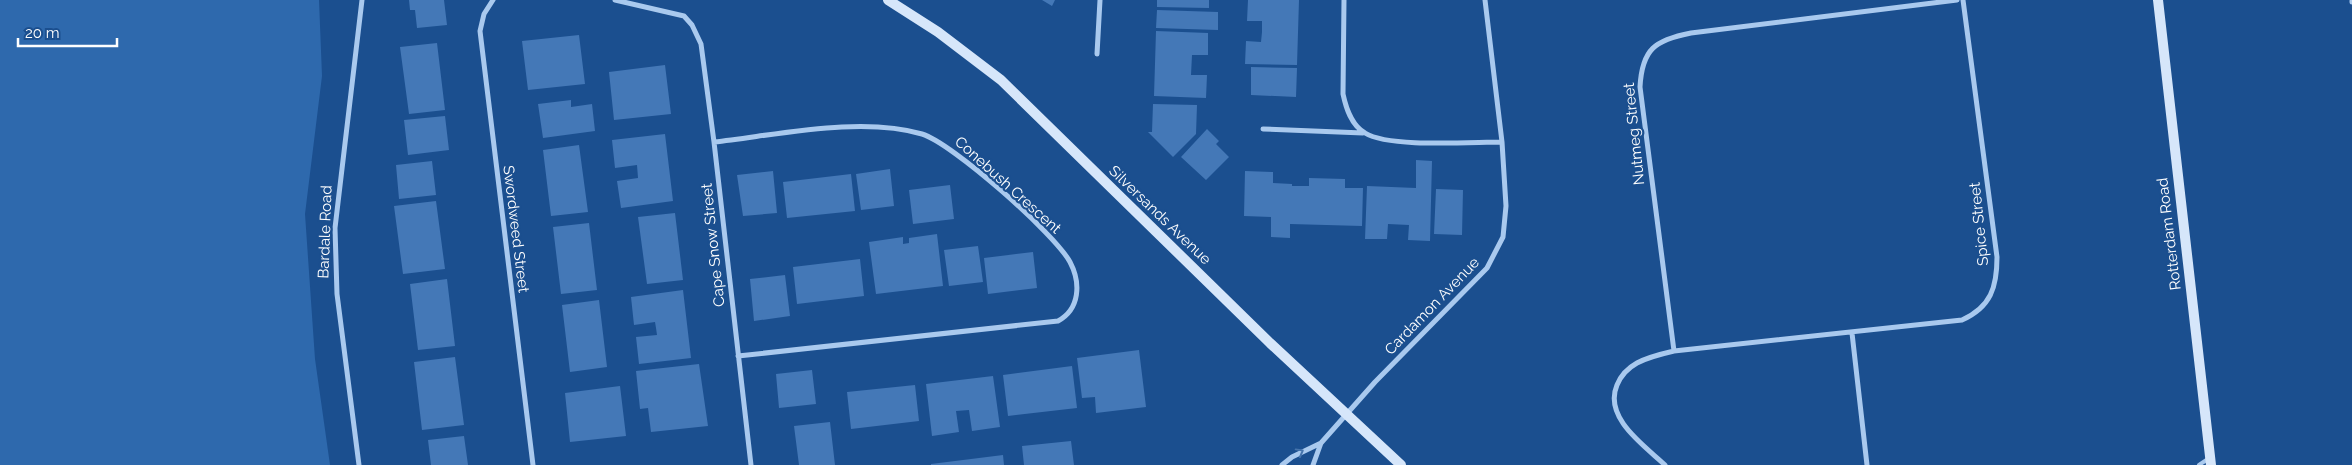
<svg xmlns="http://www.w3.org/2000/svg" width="2352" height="465" viewBox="0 0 2352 465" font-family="Raleway,sans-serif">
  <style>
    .green { fill: #2e69ad }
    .building { fill: #4478b7 }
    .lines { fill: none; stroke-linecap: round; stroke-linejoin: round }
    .lane { stroke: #a9c9ee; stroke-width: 4 }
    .street { stroke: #a9c9ee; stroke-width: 5 }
    .secondary { stroke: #d6e6fa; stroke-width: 10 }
    .oneway { stroke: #4674ac }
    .labels { text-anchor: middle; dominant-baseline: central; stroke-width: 4.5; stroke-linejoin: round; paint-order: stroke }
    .street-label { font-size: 15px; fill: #fff; stroke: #1b4f8f }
  </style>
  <rect width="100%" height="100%" fill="#1b4f8f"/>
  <!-- green -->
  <path class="green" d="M0 0H319L322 76 305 214 315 359 330 465H0Z"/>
  <!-- building -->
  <path class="building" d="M409 0H444L447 25 417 28 415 10H410Z
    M1042 0H1055L1052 6Z
    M1157 0H1209V8L1157 7Z
    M1248 0H1299L1297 65 1245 64 1246 41 1261 42 1262 32V21H1247Z
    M1157 10 1218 12V30L1156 28Z
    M1156 31 1208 33V55H1192L1191 75H1207L1206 98 1154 96Z
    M579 35 585 84 528 90 522 41Z
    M437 43 445 110 409 114 400 47Z
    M665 65 671 114 614 120 609 72Z
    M1251 67 1297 68 1296 97 1251 95Z
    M571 100V107L592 104 595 131 543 138 538 104Z
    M1153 104 1197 105 1196 134 1173 157 1148 132H1152Z
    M445 116 449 150 408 155 404 120Z
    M1207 129 1219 141 1216 144 1229 157 1206 180 1181 157Z
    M665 134 673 201 621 208 617 181 638 178 637 165 615 168 612 140Z
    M579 145 588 212 551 216 543 150Z
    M1416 160 1432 161 1430 241 1408 240 1409 225 1388 224 1387 239H1365L1367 186 1416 188Z
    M432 161 436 195 399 199 396 165Z
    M890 169 894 206 861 210 856 174Z
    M773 171 777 213 743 216 737 175Z
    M1245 171 1273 172V183L1292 184V186H1309V178L1345 179V188H1363L1362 226 1290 224V238L1271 237V217L1244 216Z
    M851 174 855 211 787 218 783 182Z
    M950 185 954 219 913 224 909 190Z
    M1436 189 1463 190 1462 235 1434 234Z
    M436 201 445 269 403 274 394 206Z
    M675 213 683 280 647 284 638 217Z
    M589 223 597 290 561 294 553 227Z
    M937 234 943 286 876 294 869 242 903 237V244L909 243V238Z
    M978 246 983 282 949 286 944 250Z
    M1033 252 1037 288 988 294 984 258Z
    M860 259 864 296 797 304 793 267Z
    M785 275 790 316 754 321 750 279Z
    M447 279 455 346 418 350 410 284Z
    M683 290 691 358 639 364 636 337 657 335 656 328 655 322 634 325 631 297Z
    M599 300 607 367 570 372 562 305Z
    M1139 350 1146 407 1096 413 1095 397 1082 398 1077 358Z
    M455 357 464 425 422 430 414 362Z
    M699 364 708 426 651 432 648 408 640 409 636 371Z
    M1072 366 1077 408 1008 416 1003 375Z
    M812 370 816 404 779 408 776 374Z
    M993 376 1000 427 972 431 969 410 956 411 959 432 932 436 926 384Z
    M915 385 919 421 851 429 847 392Z
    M620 386 626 436 570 442 565 393Z
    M830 422 835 465H799L794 426Z
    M464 436 468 465H431L428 440Z
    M1071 441 1074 465H1024L1022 446Z
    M1003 455 1004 465H931V464Z"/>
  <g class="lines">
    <!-- lane -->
    <path class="lane" d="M2199 465 2208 459"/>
    <!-- street -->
    <path class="street" d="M493 0 484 14 480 31 533 465
      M615 0 684 16 692 25 701 44 714 142 751 465
      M1344 0 1343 94C1346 108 1351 125 1365 133 1389 148 1470 142 1502 142
      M2352 1V2
      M1097 54 1100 0
      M1263 129 1363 133
      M714 142C777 135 861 116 922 134 952 143 1055 234 1070 262 1081 283 1080 309 1058 321L738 356
      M1852 333 1867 465
      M1674 351 1640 87C1642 49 1655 40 1691 33L1957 0
      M359 465 337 294 335 228 362 0
      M1282 465 1292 457 1321 443 1375 382 1487 268 1503 237 1506 206 1502 142 1485 0
      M1313 465 1321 443
      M1665 465C1645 446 1603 418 1617 385 1621 375 1628 368 1637 363 1648 357 1661 354 1674 351L1962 320C1991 307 1997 287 1997 257L1963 0"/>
    <!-- secondary -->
    <path class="secondary" d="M888 0 938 32 1001 80 1270 343 1401 465
      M2158 0 2211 465"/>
  </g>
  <!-- one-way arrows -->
  <defs><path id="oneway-chevron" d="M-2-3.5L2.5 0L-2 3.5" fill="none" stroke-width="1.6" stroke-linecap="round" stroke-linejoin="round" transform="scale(1.25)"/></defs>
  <use class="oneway" href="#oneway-chevron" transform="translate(1300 452) rotate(-29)"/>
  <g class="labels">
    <!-- street labels -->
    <g class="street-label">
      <text transform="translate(1634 134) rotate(-96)">Nutmeg Street</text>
      <text transform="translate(1008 185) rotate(42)">Conebush Crescent</text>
      <text transform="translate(1160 215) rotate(44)">Silversands Avenue</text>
      <text transform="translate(1979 224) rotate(-96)">Spice Street</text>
      <text transform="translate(516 229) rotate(83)">Swordweed Street</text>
      <text transform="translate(325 232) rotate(-88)">Bardale Road</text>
      <text transform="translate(2169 234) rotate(-97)">Rotterdam Road</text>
      <text transform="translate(713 245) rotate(-96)">Cape Snow Street</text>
      <text transform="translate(1432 306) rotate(-46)">Cardamon Avenue</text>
    </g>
  </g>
  <!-- scale -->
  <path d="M18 38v8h99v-8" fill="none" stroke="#ffffff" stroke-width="2.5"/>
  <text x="25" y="38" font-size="15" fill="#ffffff" stroke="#1b4f8f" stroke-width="4" paint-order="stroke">20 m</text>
</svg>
